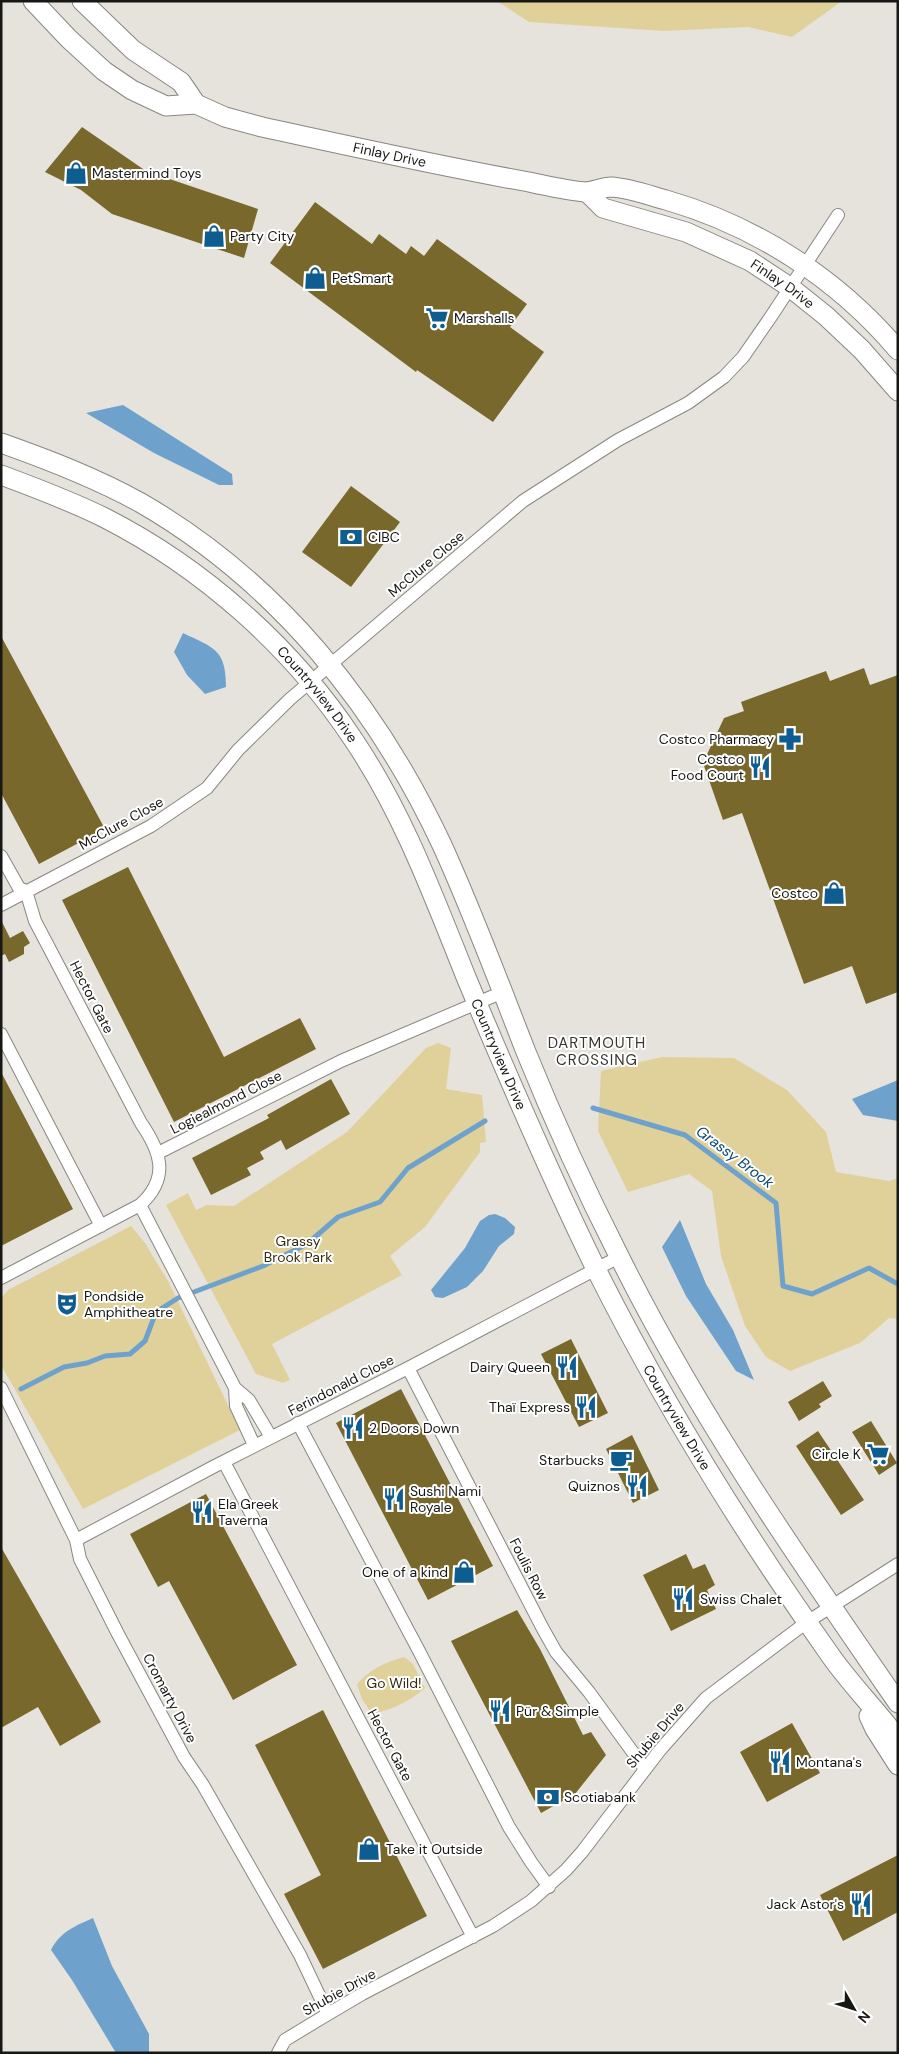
<svg xmlns="http://www.w3.org/2000/svg" width="899" height="2054" viewBox="0 0 899 2054" font-family="'DM Sans',sans-serif">
  <style>
    .green { fill: #e0d19b }
    .water { fill: #6ea2cc }
    .lines { fill: none; stroke-linecap: round; stroke-linejoin: round }
    .stream { stroke: #6ea2cc; stroke-width: 5 }
    .building { fill: #79682b }
    .street-casing { stroke: #898781; stroke-width: 14 }
    .secondary-casing { stroke: #898781; stroke-width: 21 }
    .street { stroke: #fff; stroke-width: 12 }
    .secondary { stroke: #fff; stroke-width: 19 }
    .labels { text-anchor: middle; dominant-baseline: central; stroke-width: 4; stroke-linejoin: round; paint-order: stroke }
    .street-label { font-size: 14px; fill: #171714; stroke: #fff }
    .poi-label { font-size: 14px; fill: #171714; stroke: #fff; text-anchor: start }
    .park-label { font-size: 14px; fill: #322b0e; stroke: #fff }
    .neighbourhood-label { font-size: 15px; letter-spacing: 1px; fill: #373630; stroke: #fff }
    .water-label { font-size: 15px; font-style: italic; fill: #0b4a72; stroke: #fff }
  </style>
  <rect width="100%" height="100%" fill="#e5e3dc"/>
  <!-- green -->
  <path class="green" d="M497 1H842L792 37 748 27 664 31 529 22Z
    M438 1043 451 1048 446 1089 482 1095 486 1142 480 1143V1152L425 1227 390 1256 402 1275 272 1344 290 1380 283 1383 256 1374 166 1205 188 1193 196 1210 207 1205 234 1206 347 1132 426 1048Z
    M662 1057 734 1058 787 1090 826 1132 836 1172 889 1181 898 1178V1319L889 1318 860 1343 790 1371 766 1357 745 1326 721 1256 712 1191 689 1174 628 1192 598 1131 601 1071Z
    M131 1226 145 1243 168 1281 240 1430 83 1509 1 1365V1298L8 1290Z
    M404 1657 413 1664 425 1688C410 1701 392 1710 372 1714L362 1699 357 1684C370 1669 386 1662 404 1657Z"/>
  <!-- water -->
  <path class="water" d="M123 405 232 474 233 485H219L154 453 86 413Z
    M183 633C214 648 226 649 226 687L205 694 187 675 174 652Z
    M898 1080V1121L863 1115 852 1099Z
    M495 1214 505 1218 515 1227 514 1234 499 1246 483 1271 467 1287 443 1298 435 1297 431 1290 465 1248 480 1221 489 1215Z
    M680 1220 706 1284 733 1330 754 1380 736 1371 686 1296 662 1247Z
    M93 1918 112 1966 149 2034V2053H116L72 1980 51 1950C60 1932 75 1926 93 1918Z"/>
  <g class="lines">
    <!-- stream -->
    <path class="stream" d="M593 1108 685 1135 776 1203 783 1286 812 1294 869 1268 898 1284
      M21 1389 64 1367 87 1363 105 1356 130 1354 145 1341 156 1312 178 1298 263 1266 307 1244 338 1217 380 1202 408 1168 485 1121"/>
  </g>
  <!-- building -->
  <path class="building" d="M82 127 146 171 258 209 244 258 112 214 81 190 45 172Z
    M315 202 372 244 379 234 406 254 411 246 424 256 437 239 527 304 510 327 544 352 493 422 417 370 416 372 270 263Z
    M351 486 400 522 351 587 302 552Z
    M1 636 105 829 39 864 1 793Z
    M864 668 870 685 898 675V992L866 1004 852 966 804 984 742 813 723 820 703 763 724 718 744 711 741 702 826 671 830 681Z
    M128 867 224 1057 300 1018 316 1049 174 1122 62 900Z
    M1 920 10 938 23 931 30 943 24 947V954L9 962 5 954 1 956Z
    M1 1072 73 1209 1 1246Z
    M331 1079 350 1114 286 1150 281 1140 260 1152 264 1159 247 1168 251 1175 211 1195 192 1158 269 1118 267 1115Z
    M571 1339 608 1413 579 1427 541 1354Z
    M823 1381 832 1396 819 1404 821 1407 799 1421 788 1402Z
    M401 1389 493 1566 428 1600 336 1423Z
    M871 1421 897 1463 879 1475 852 1432Z
    M818 1431 864 1500 841 1515 796 1446Z
    M632 1435 659 1490 633 1503 606 1449Z
    M206 1494 297 1665 233 1700 169 1581 158 1587 130 1534Z
    M1 1547 101 1722 60 1746 38 1707 1 1728Z
    M686 1554 693 1569 705 1564 715 1585 707 1590 716 1609 671 1631 643 1575Z
    M517 1610 540 1649 583 1735 591 1732 606 1755 575 1794 541 1813 451 1641Z
    M323 1710 427 1916 323 1969 284 1894 321 1875 255 1745Z
    M792 1723 820 1773 767 1802 740 1752Z
    M898 1855V1912L843 1941 820 1895Z"/>
  <g class="lines">
    <defs>
      <path id="street" d="M1 856 19 888 26 891 35 921 141 1123C161 1152 170 1178 140 1205L1 1278
        M1 905 151 826 207 788 238 750 290 699 523 501 618 440 688 403 724 377 743 357 770 318 838 215
        M1 1034 101 1226
        M158 1153 341 1061 503 992
        M140 1205 235 1388 249 1400 271 1437
        M408 1368 543 1629 556 1652 589 1692 645 1769
        M1 1388 76 1540 80 1559 118 1634 184 1757 203 1785 300 1955 328 2014
        M235 1388 236 1406 254 1445
        M298 1423 419 1651 509 1827 531 1862 549 1887
        M224 1462 473 1937
        M76 1540 213 1467 408 1368 619 1257
        M278 2053 285 2040 328 2014 362 1994 493 1926 531 1901 566 1870 582 1852 660 1750 706 1698 807 1622 898 1564"/>
      <g id="secondary">
        <path id="s1" d="M33 1 69 39 104 71 132 90 166 106 196 104 225 117 262 127C350 146 439 166 529 182 547 186 566 190 585 192 593 192 602 187 611 187 629 188 648 195 666 200 756 226 837 278 898 350"/>
        <path d="M82 1 133 50 181 82 196 104"/>
        <path id="s2" d="M587 192 603 208 686 232 750 261 791 288 826 316 862 350 898 391"/>
        <path d="M1 443C49 460 96 478 141 503 276 581 376 704 442 845 473 913 499 983 526 1052 554 1121 585 1189 619 1256 698 1415 797 1557 898 1703"/>
        <path id="s3" d="M1 475C36 488 71 501 105 518 203 568 292 647 353 739 403 813 433 895 466 977 507 1075 549 1173 596 1269 663 1403 742 1530 828 1652 849 1683 876 1709 898 1739"/>
        <path d="M869 1716 875 1729 898 1765"/>
      </g>
    </defs>
    <!-- street casing -->
    <use href="#street" class="street-casing"/>
    <!-- secondary casing -->
    <use href="#secondary" class="secondary-casing"/>
    <!-- street -->
    <use href="#street" class="street"/>
    <!-- secondary -->
    <use href="#secondary" class="secondary"/>
  </g>
  <!-- icons -->
  <defs>
    <symbol id="shop-bare" viewBox="-9 -9 18 18"><path d="M-5-2.5h2.3a2.7 3.5 0 0 1 5.4 0H5L5.5 6h-11ZM-1.5-2.5h3a1.5 2.3 0 0 0-3 0Z" fill="#0d5d90" stroke="#fff" stroke-width="2.5" paint-order="stroke"/></symbol>
    <symbol id="supermarket-bare" viewBox="-9 -9 18 18"><path d="M-6-5.5h2.5l.6 2H6L4.5 2H-2.5L-4.4-4H-6ZM-1.5 3.2a1.3 1.3 0 1 0 .1 0ZM3 3.2a1.3 1.3 0 1 0 .1 0Z" fill="#0d5d90" stroke="#fff" stroke-width="2.5" paint-order="stroke"/></symbol>
    <symbol id="bank-bare" viewBox="-9 -9 18 18"><path d="M-6-4H6V4H-6ZM0-2.3a2.3 2.3 0 1 0 0 4.6a2.3 2.3 0 1 0 0-4.6Z" fill="#0d5d90" stroke="#fff" stroke-width="2.5" paint-order="stroke"/></symbol>
    <symbol id="pharmacy-bare" viewBox="-9 -9 18 18"><path d="M-2-6h4v4h4v4h-4v4h-4v-4h-4v-4h4Z" fill="#0d5d90" stroke="#fff" stroke-width="2.5" paint-order="stroke"/></symbol>
    <symbol id="restaurant-bare" viewBox="-9 -9 18 18"><path d="M-5-6h1v4h1v-4h1v4h1v-4h1v5L-1.5 .5V6h-2V.5L-5-1ZM5-6V6H3V1.5H1.5Q1.5-4 5-6Z" fill="#0d5d90" stroke="#fff" stroke-width="2.5" paint-order="stroke"/></symbol>
    <symbol id="theatre-bare" viewBox="-9 -9 18 18"><path d="M-5-5.5Q0-4 5-5.5V0Q5 5 0 6Q-5 5-5 0ZM-3.3-2.5H-1v1.5H-3.3ZM1-2.5H3.3v1.5H1ZM-2.8 1Q0 5.5 2.8 1Z" fill="#0d5d90" stroke="#fff" stroke-width="2.5" paint-order="stroke"/></symbol>
    <symbol id="cafe-bare" viewBox="-9 -9 18 18"><path d="M-5.5-4.5H6V0H3Q3 3.5 0 3.5H-2.5Q-5.5 3.5-5.5 0ZM3-3.2v2h1.7v-2ZM-6 4.5H4V6H-6Z" fill="#0d5d90" stroke="#fff" stroke-width="2.5" paint-order="stroke"/></symbol>
  </defs>
  <g fill-rule="evenodd">
    <use href="#shop-bare" x="60" y="157" width="32" height="32"/>
    <use href="#shop-bare" x="198" y="220" width="32" height="32"/>
    <use href="#shop-bare" x="299" y="262" width="32" height="32"/>
    <use href="#supermarket-bare" x="421" y="302" width="32" height="32"/>
    <use href="#bank-bare" x="335" y="521" width="32" height="32"/>
    <use href="#pharmacy-bare" x="774" y="723" width="32" height="32"/>
    <use href="#restaurant-bare" x="744" y="751" width="32" height="32"/>
    <use href="#shop-bare" x="818" y="877" width="32" height="32"/>
    <use href="#theatre-bare" x="51" y="1288" width="32" height="32"/>
    <use href="#restaurant-bare" x="551" y="1351" width="32" height="32"/>
    <use href="#restaurant-bare" x="570" y="1391" width="32" height="32"/>
    <use href="#restaurant-bare" x="337" y="1412" width="32" height="32"/>
    <use href="#supermarket-bare" x="862" y="1438" width="32" height="32"/>
    <use href="#cafe-bare" x="605" y="1444" width="32" height="32"/>
    <use href="#restaurant-bare" x="621" y="1470" width="32" height="32"/>
    <use href="#restaurant-bare" x="378" y="1483" width="32" height="32"/>
    <use href="#restaurant-bare" x="186" y="1496" width="32" height="32"/>
    <use href="#shop-bare" x="448" y="1556" width="32" height="32"/>
    <use href="#restaurant-bare" x="667" y="1583" width="32" height="32"/>
    <use href="#restaurant-bare" x="484" y="1695" width="32" height="32"/>
    <use href="#restaurant-bare" x="764" y="1746" width="32" height="32"/>
    <use href="#bank-bare" x="532" y="1781" width="32" height="32"/>
    <use href="#shop-bare" x="353" y="1833" width="32" height="32"/>
    <use href="#restaurant-bare" x="845" y="1888" width="32" height="32"/>
  </g>
  <g class="labels">
    <!-- street labels -->
    <g class="street-label">
      <text stroke="none"><textPath href="#s1" startOffset="402">Finlay Drive</textPath></text>
      <text stroke="none"><textPath href="#s2" startOffset="219">Finlay Drive</textPath></text>
      <text transform="translate(426 564) rotate(-40)">McClure Close</text>
      <text stroke="none"><textPath href="#s3" startOffset="391">Countryview Drive</textPath></text>
      <text transform="translate(121 823) rotate(-29)">McClure Close</text>
      <text transform="translate(92 997) rotate(63)">Hector Gate</text>
      <text stroke="none"><textPath href="#s3" startOffset="796">Countryview Drive</textPath></text>
      <text transform="translate(226 1102) rotate(-27)">Logiealmond Close</text>
      <text transform="translate(341 1385) rotate(-27)">Ferindonald Close</text>
      <text stroke="none"><textPath href="#s3" startOffset="1201">Countryview Drive</textPath></text>
      <text transform="translate(529 1569) rotate(63)">Foulis Row</text>
      <text transform="translate(170 1698) rotate(62)">Cromarty Drive</text>
      <text transform="translate(655 1735) rotate(-50)">Shubie Drive</text>
      <text transform="translate(390 1745) rotate(62)">Hector Gate</text>
      <text transform="translate(339 1992) rotate(-29)">Shubie Drive</text>
    </g>
    <!-- poi labels -->
    <g class="poi-label">
      <text x="92" y="173">Mastermind Toys</text>
      <text x="230" y="236">Party City</text>
      <text x="332" y="278">PetSmart</text>
      <text x="454" y="318">Marshalls</text>
      <text x="368" y="537">CIBC</text>
      <text x="774" y="739" text-anchor="end">Costco Pharmacy</text>
      <text x="744" y="759" text-anchor="end">Costco<tspan x="744" dy="16">Food Court</tspan></text>
      <text x="818" y="893" text-anchor="end">Costco</text>
      <text x="84" y="1296">Pondside<tspan x="84" dy="16">Amphitheatre</tspan></text>
      <text x="550" y="1367" text-anchor="end">Dairy Queen</text>
      <text x="570" y="1407" text-anchor="end">Thaï Express</text>
      <text x="369" y="1428">2 Doors Down</text>
      <text x="861" y="1454" text-anchor="end">Circle K</text>
      <text x="604" y="1460" text-anchor="end">Starbucks</text>
      <text x="620" y="1486" text-anchor="end">Quiznos</text>
      <text x="410" y="1491">Sushi Nami<tspan x="410" dy="16">Royale</tspan></text>
      <text x="218" y="1504">Ela Greek<tspan x="218" dy="16">Taverna</tspan></text>
      <text x="448" y="1572" text-anchor="end">One of a kind</text>
      <text x="700" y="1599">Swiss Chalet</text>
      <text x="516" y="1711">Pür &amp; Simple</text>
      <text x="796" y="1762">Montana's</text>
      <text x="564" y="1797">Scotiabank</text>
      <text x="386" y="1849">Take it Outside</text>
      <text x="844" y="1904" text-anchor="end">Jack Astor's</text>
    </g>
    <!-- park labels -->
    <g class="park-label">
      <text x="298" y="1241">Grassy<tspan x="298" dy="16">Brook Park</tspan></text>
      <text x="394" y="1683">Go Wild!</text>
    </g>
    <!-- neighbourhood labels -->
    <g class="neighbourhood-label">
      <text x="597" y="1043">DARTMOUTH<tspan x="597" dy="17">CROSSING</tspan></text>
    </g>
    <!-- water labels -->
    <g class="water-label">
      <text transform="translate(735 1157) rotate(37)">Grassy Brook</text>
    </g>
  </g>
  <!-- border -->
  <rect width="899" height="2054" fill="none" stroke="#171714" stroke-width="5"/>
  <!-- north arrow -->
  <g transform="translate(854 2009) rotate(129)" stroke="#ffffff" stroke-width="4" paint-order="stroke">
  <path d="M0-4L9 19L0 12L-9 19Z" fill="#171714"/>
  <text y="-8" font-size="14" font-weight="bold" text-anchor="middle" fill="#171714">N</text>
  </g>
</svg>
